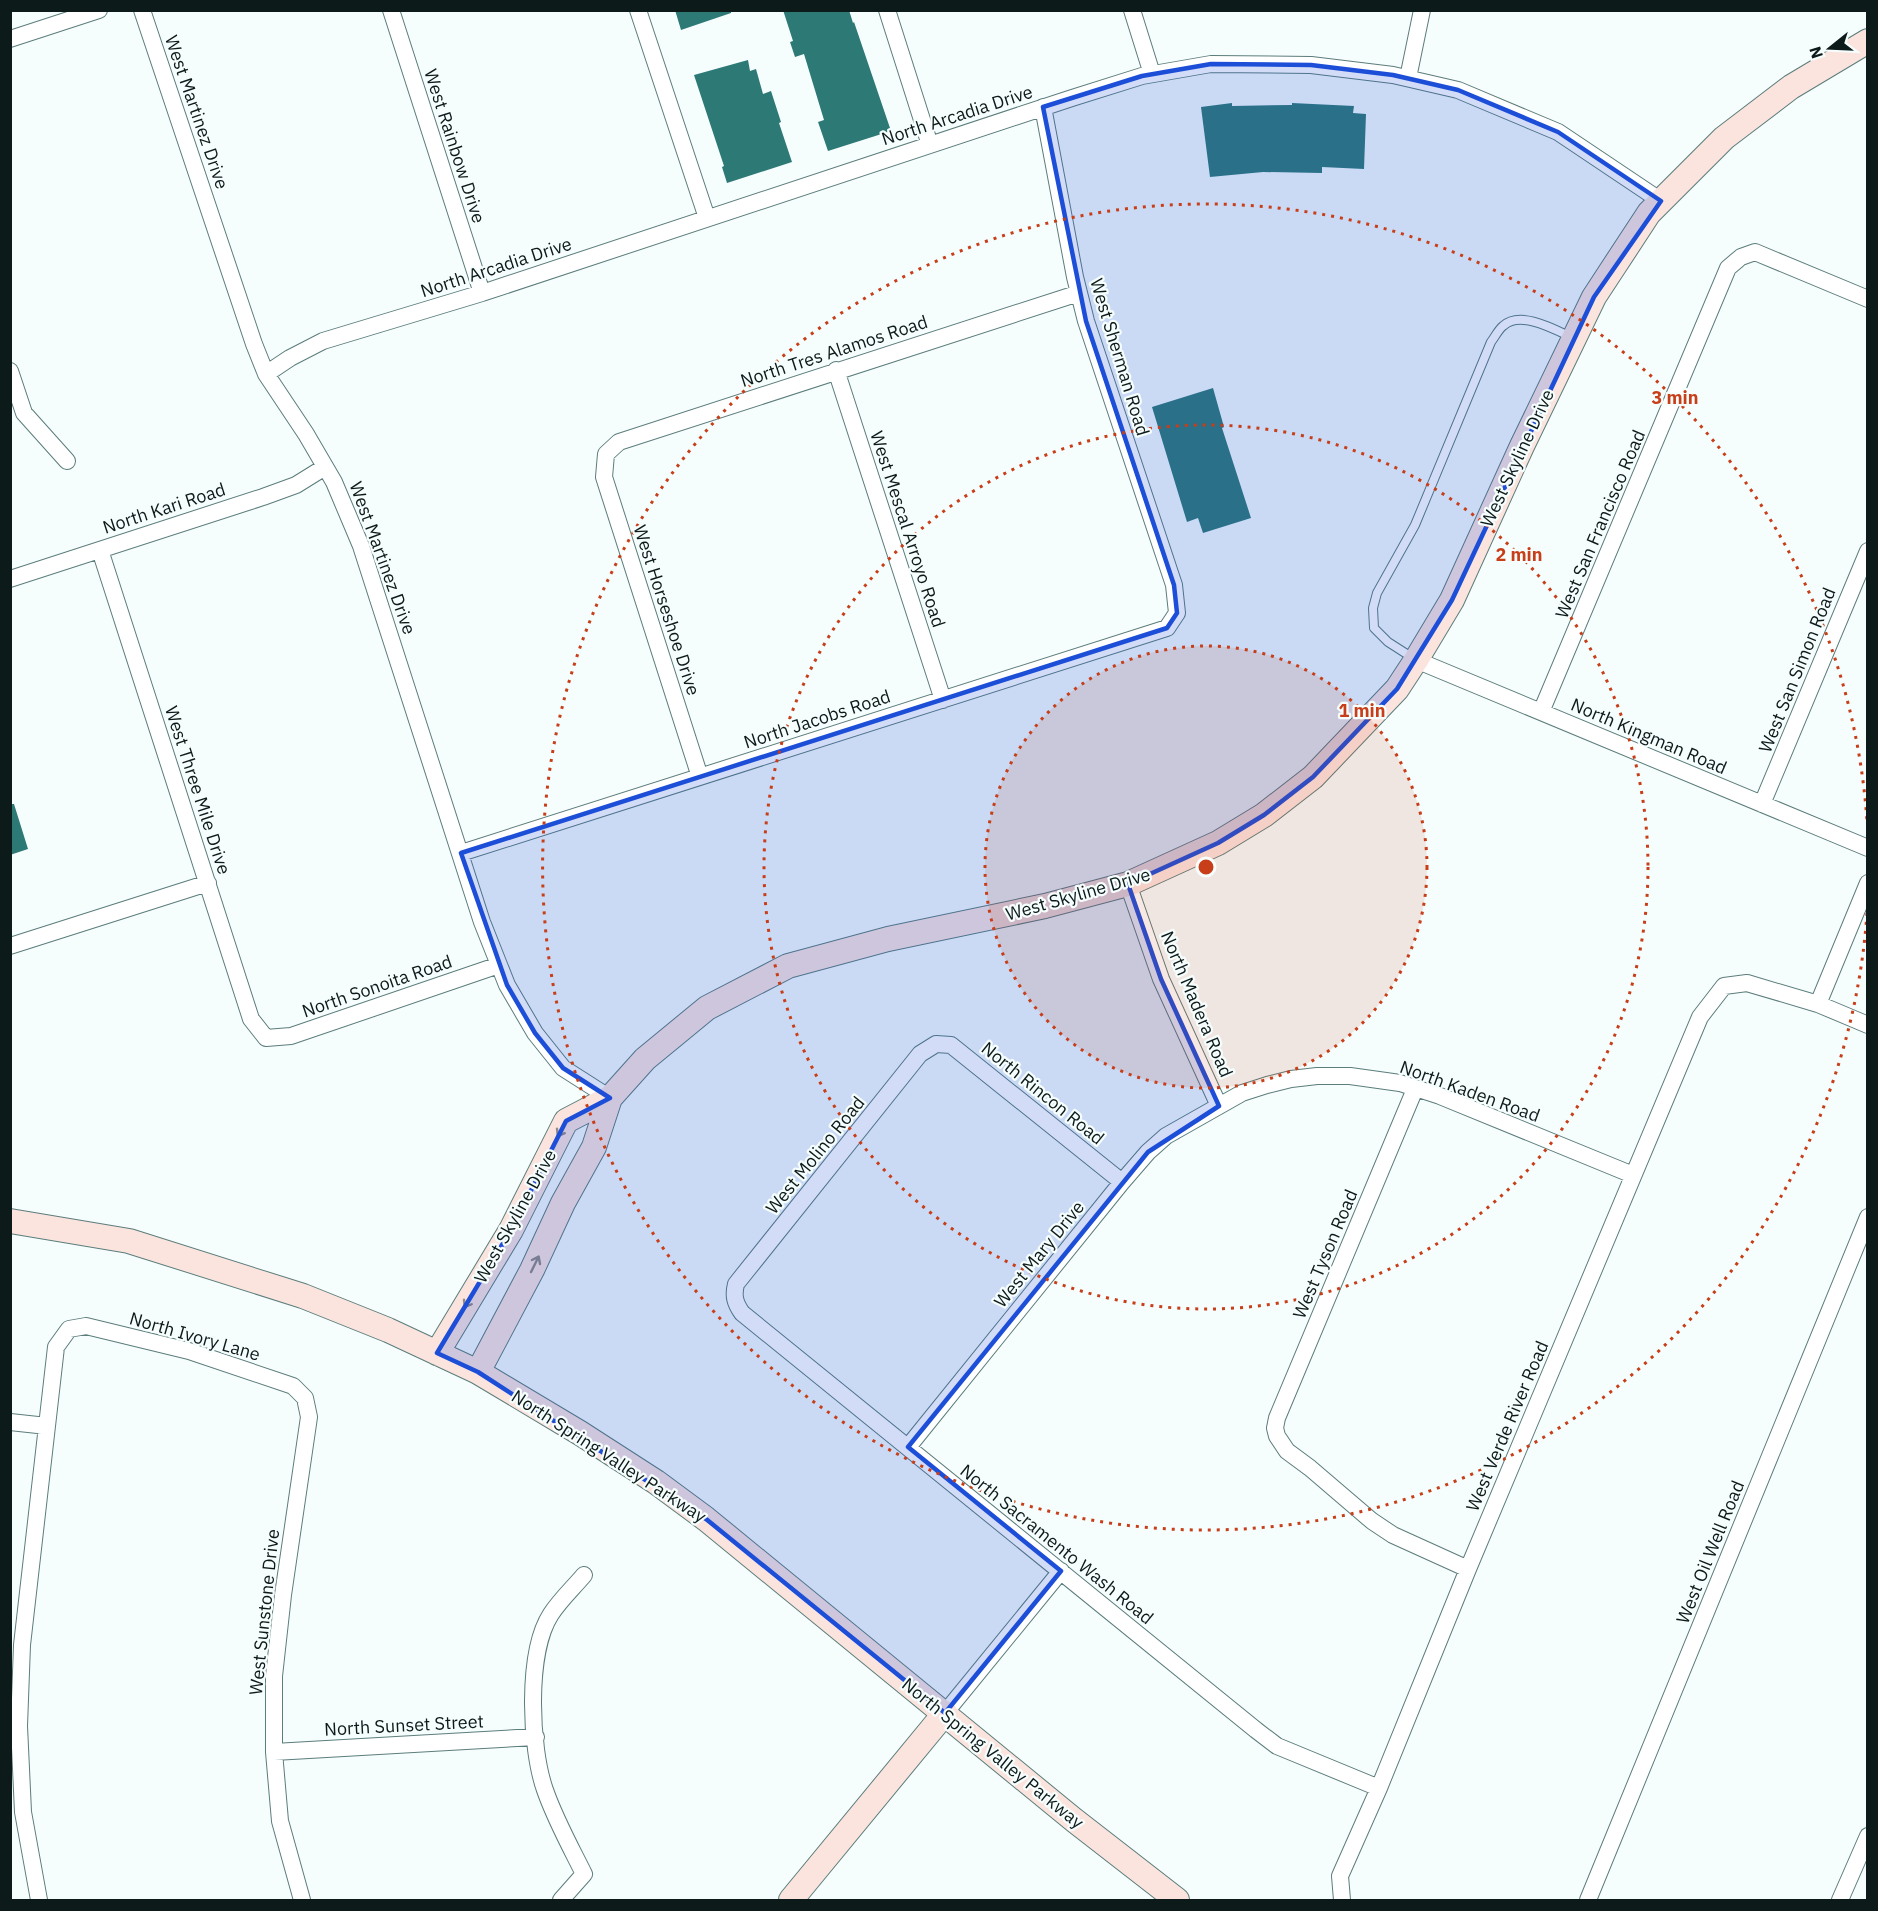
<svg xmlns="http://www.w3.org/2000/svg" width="1878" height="1911" viewBox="0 0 1878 1911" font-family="'IBM Plex Sans',sans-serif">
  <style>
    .building { fill: #2d7976 }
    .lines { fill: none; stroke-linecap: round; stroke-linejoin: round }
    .lane-casing { stroke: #5b7d7b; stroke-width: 10 }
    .street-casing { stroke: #5b7d7b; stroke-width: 18 }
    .secondary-casing { stroke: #5b7d7b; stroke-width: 26 }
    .lane { stroke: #fff; stroke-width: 8 }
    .street { stroke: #fff; stroke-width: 16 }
    .secondary { stroke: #fbe4de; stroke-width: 24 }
    .oneway { stroke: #8f8985 }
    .marked { fill: #1d4ed8; fill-opacity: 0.2; stroke: #1d4ed8; stroke-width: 4.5; stroke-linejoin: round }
    .ring { fill: none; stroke: #c73e18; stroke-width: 3; stroke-dasharray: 3 6 }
    .labels { text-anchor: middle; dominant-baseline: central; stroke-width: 4.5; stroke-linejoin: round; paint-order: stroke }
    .street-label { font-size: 18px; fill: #0c1a19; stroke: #f6fdfd }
    .centre { fill: #c73e18; stroke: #f6fdfd; stroke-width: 3 }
    .ring-label { font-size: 18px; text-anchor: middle; font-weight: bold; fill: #c73e18; stroke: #f6fdfd; stroke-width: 4.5; stroke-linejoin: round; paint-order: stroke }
  </style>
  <rect width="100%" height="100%" fill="#f6fdfd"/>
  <!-- building -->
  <path class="building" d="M675 10H731V13L681 30Z
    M783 10H849L853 23 854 22 891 131 828 151 818 122 824 120 804 54 795 57 790 42 793 41Z
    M748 60 750 71 756 69 763 94 771 91 781 122 779 123 792 162 727 183 722 167 724 166 694 75Z
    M1232 103V106L1292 105V103L1354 106 1353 113 1366 114 1364 169 1322 167V173L1263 172 1210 177 1201 107Z
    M1213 388 1224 427 1222 428 1251 518 1203 533 1198 518 1187 522 1152 407Z
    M10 804H14L28 849 10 855Z"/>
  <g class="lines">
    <defs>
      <path id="lane" d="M1413 658 1388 642 1374 628 1373 608 1377 593 1415 525 1491 342C1495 337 1498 330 1503 326 1520 310 1554 329 1571 337"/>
      <path id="street" d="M142 10 254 344 266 374 306 434 334 482 361 546 482 922 507 985 535 1033 563 1068 610 1098
        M391 10 482 293
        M638 10 707 218
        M887 10 930 145
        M1132 10 1152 74
        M10 39 99 10
        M1408 78 1422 10
        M836 370 943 700
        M10 371 24 413 67 461
        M266 374 290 358 323 341 482 293 1072 98 1142 76 1211 64 1311 65 1393 75 1458 90 1558 132 1661 201
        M100 550 251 1019 266 1038 291 1036 499 965
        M10 579 263 497 296 485 325 467
        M1416 660 1868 848
        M1541 712 1728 268 1741 257 1755 252 1868 299
        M700 777 604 477 606 454 619 442 1079 293
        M1762 804 1868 551
        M461 853 1167 628 1177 613 1174 585 1086 321 1075 277 1043 107
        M1128 884 1161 979 1219 1106
        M10 946 208 883
        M1818 1004 1868 883
        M1415 1089 1277 1418 1275 1428 1277 1436 1287 1451 1310 1468 1372 1521 1393 1535 1468 1569
        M1122 1182 951 1045 936 1044 920 1054 736 1284C733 1296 735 1303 742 1313L1256 1730 1277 1746 1379 1788
        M10 1422 47 1426
        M908 1447 1122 1182 1148 1152 1166 1136 1219 1106 1242 1093 1267 1085 1291 1079 1317 1076H1350L1400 1083 1440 1096 1633 1175
        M945 1713 1061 1571
        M274 1752 536 1737
        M39 1900 23 1812 19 1726 22 1645 56 1347 69 1329 86 1326 189 1351 293 1386 305 1398 309 1417 283 1595 274 1676V1752L280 1821 302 1900
        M561 1900 584 1874C570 1846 555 1819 545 1790 530 1748 526 1652 551 1614 560 1600 573 1588 584 1575
        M1342 1900 1340 1876 1379 1788 1468 1569 1700 1017 1724 986 1747 983 1818 1004 1868 1025
        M1588 1900 1868 1217
        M1840 1900 1868 1836"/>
      <path id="secondary" d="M10 1221 129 1241 303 1296 388 1330 478 1372 580 1433 656 1482 706 1519 1074 1820 1177 1900
        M437 1353 511 1230 566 1121 610 1098 645 1059 707 1008 788 966 888 939 1045 906 1128 884 1218 843 1264 815 1313 777 1397 689 1416 660 1452 600 1522 446 1594 297 1649 213 1724 138 1791 87 1868 41
        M478 1372 532 1270 563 1203 594 1147 610 1098
        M791 1900 945 1713"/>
    </defs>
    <!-- lane casing -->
    <use href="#lane" class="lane-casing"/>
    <!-- street casing -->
    <use href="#street" class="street-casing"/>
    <!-- secondary casing -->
    <use href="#secondary" class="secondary-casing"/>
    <!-- lane -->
    <use href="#lane" class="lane"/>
    <!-- street -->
    <use href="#street" class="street"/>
    <!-- secondary -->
    <use href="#secondary" class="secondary"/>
  </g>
  <!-- one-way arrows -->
  <defs><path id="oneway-shaft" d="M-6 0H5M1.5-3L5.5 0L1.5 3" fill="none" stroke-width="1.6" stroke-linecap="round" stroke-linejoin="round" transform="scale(1.5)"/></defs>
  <g class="oneway">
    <use href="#oneway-shaft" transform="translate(562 1129) rotate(120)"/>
    <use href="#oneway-shaft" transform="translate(535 1264) rotate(-64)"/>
    <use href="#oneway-shaft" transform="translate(469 1300) rotate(121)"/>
  </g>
  <!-- marked area -->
  <path class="marked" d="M1211 64 1311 65 1393 75 1458 90 1558 132 1661 201 1594 297 1452 600 1397 689 1313 777 1264 815 1218 843 1128 884 1161 979 1219 1106 1148 1152 908 1447 1061 1571 945 1713 706 1519 478 1372 437 1353 511 1230 566 1121 610 1098 563 1068 535 1033 507 985 461 853 1167 628 1177 613 1174 585 1086 321 1043 107 1142 76Z"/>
  <!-- distance rings -->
  <circle cx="1206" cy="867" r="221" fill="#c73e18" fill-opacity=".12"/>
  <g class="ring">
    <circle cx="1206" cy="867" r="221"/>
    <circle cx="1206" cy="867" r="442"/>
    <path d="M1867 913A663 663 0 1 1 1867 821"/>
  </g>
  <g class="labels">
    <!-- street labels -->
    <g class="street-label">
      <text transform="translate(197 112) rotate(71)">West Martinez Drive</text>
      <text transform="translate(957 115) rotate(-18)">North Arcadia Drive</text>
      <text transform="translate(455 146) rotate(72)">West Rainbow Drive</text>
      <text transform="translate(496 267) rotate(-18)">North Arcadia Drive</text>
      <text transform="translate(834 351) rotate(-18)">North Tres Alamos Road</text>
      <text transform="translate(1120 357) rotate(73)">West Sherman Road</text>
      <text transform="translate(1517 458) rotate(-65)">West Skyline Drive</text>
      <text transform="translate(164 508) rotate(-18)">North Kari Road</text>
      <text transform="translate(1600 524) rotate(-67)">West San Francisco Road</text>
      <text transform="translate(908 529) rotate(72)">West Mescal Arroyo Road</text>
      <text transform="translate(383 558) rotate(70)">West Martinez Drive</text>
      <text transform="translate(667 610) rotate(72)">West Horseshoe Drive</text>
      <text transform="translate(1797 670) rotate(-68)">West San Simon Road</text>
      <text transform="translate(817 719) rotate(-18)">North Jacobs Road</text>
      <text transform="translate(1649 736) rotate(23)">North Kingman Road</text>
      <text transform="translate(198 790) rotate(72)">West Three Mile Drive</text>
      <text transform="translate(1078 894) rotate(-16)">West Skyline Drive</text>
      <text transform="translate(377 986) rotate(-19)">North Sonoita Road</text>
      <text transform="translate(1197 1004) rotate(67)">North Madera Road</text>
      <text transform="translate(1470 1091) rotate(20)">North Kaden Road</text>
      <text transform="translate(1043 1093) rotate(39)">North Rincon Road</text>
      <text transform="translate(815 1155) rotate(-51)">West Molino Road</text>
      <text transform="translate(515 1216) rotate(-61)">West Skyline Drive</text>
      <text transform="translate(1039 1254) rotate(-51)">West Mary Drive</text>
      <text transform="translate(1325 1254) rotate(-67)">West Tyson Road</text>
      <text transform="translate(195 1336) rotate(16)">North Ivory Lane</text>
      <text transform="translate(1507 1426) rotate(-67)">West Verde River Road</text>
      <text transform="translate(609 1456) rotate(33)">North Spring Valley Parkway</text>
      <text transform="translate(1057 1544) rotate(39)">North Sacramento Wash Road</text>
      <text transform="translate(1710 1552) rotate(-68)">West Oil Well Road</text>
      <text transform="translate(264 1612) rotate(-84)">West Sunstone Drive</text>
      <text transform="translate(404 1725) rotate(-3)">North Sunset Street</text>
      <text transform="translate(993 1753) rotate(39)">North Spring Valley Parkway</text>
    </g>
  </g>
  <circle cx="1206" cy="867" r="9" class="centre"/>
  <g class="ring-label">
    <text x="1675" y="404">3 min</text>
    <text x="1519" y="561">2 min</text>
    <text x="1362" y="717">1 min</text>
  </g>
  <!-- border -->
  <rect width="1878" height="1911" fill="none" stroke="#0c1a19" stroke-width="24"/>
  <!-- north arrow -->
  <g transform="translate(1830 48) rotate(252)" stroke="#f6fdfd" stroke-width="4.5" paint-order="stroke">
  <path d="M0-4.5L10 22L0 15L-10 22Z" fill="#0c1a19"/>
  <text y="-9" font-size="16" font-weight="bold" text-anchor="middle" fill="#0c1a19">N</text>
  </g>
</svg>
